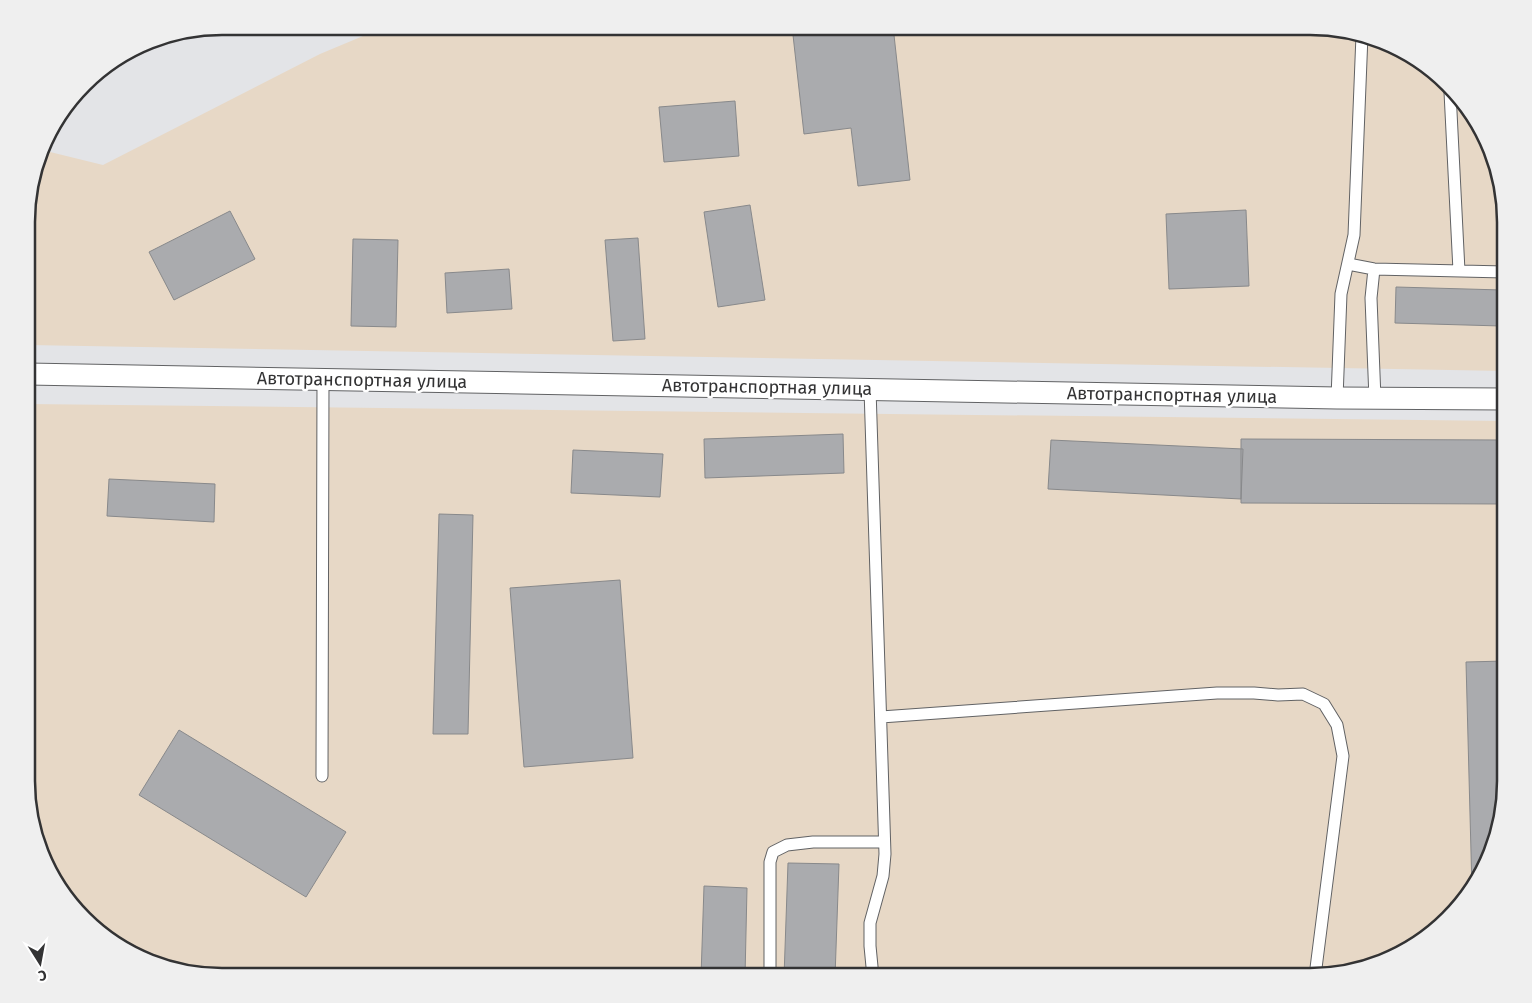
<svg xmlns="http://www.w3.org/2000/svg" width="1532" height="1003" viewBox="0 0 1532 1003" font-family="'Fira Sans',sans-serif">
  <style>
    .industrial { fill: #e7d8c6 }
    .building { fill: #aaabae; stroke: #88898b }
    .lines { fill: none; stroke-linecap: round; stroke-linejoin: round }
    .lane-casing { stroke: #616264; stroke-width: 13 }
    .street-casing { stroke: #616264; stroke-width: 23 }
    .lane { stroke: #fff; stroke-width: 11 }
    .street { stroke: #fff; stroke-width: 21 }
    .labels { text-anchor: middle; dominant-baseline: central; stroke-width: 5; stroke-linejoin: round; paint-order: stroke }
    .street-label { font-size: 18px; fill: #333334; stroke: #fff }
    .rim { fill: none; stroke: #333334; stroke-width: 2.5 }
  </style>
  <rect width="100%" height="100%" fill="#e3e4e7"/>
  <!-- industrial -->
  <path class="industrial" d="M387 26H1311L1373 37 1419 59 1480 124 1505 209V371L28 345V196L42 150 103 165 320 54Z
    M28 404 1505 421V794L1495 844 1473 890 1408 951 1323 976 221 977 159 966 113 944 53 879 28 807Z"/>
  <!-- building -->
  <path class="building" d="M792 26H893L910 180 858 186 851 128 804 134Z
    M735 101 739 156 664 162 659 107Z
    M750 205 765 300 718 307 704 212Z
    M1246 210 1249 286 1169 289 1166 214Z
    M230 211 255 259 174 300 149 252Z
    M638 238 645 339 613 341 605 240Z
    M353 239 398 240 396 327 351 326Z
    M509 269 512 309 447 313 445 273Z
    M1396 287 1502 290 1501 326 1395 323Z
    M843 434 844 473 705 478 704 439Z
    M1241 439 1505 440V504L1241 503Z
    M1051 440 1243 449 1241 499 1048 489Z
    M573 450 663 454 660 497 571 493Z
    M109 479 215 484 214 522 107 516Z
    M439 514 473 515 468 734H433Z
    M620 580 633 758 524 767 510 588Z
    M1505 661V794L1495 844 1472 890 1466 662Z
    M179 730 346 832 306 897 139 795Z
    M788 863 839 864 835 977H784Z
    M704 886 747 888 745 977H701Z"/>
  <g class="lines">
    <defs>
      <path id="lane" d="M1450 92 1459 271
        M1348 264 1374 269 1505 272
        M1374 269 1371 298 1375 399
        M870 389 885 854 883 876 870 923V946L873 977
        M1337 398 1341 294 1354 235 1362 35
        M881 717 1217 693H1254L1278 695 1303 694 1324 704 1337 725 1343 756 1315 976
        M322 776 323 379
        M770 977V862L773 852 787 845 813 842H884"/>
      <path id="street" d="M28 374 1337 398 1505 399"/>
    </defs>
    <!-- lane casing -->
    <use href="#lane" class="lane-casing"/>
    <!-- street casing -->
    <use href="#street" class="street-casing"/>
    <!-- lane -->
    <use href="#lane" class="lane"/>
    <!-- street -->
    <use href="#street" class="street"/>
  </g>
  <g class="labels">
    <!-- street labels -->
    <g class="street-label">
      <text transform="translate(362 380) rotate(1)">Автотранспортная улица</text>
      <text transform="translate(767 387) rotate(1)">Автотранспортная улица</text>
      <text transform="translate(1172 395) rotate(1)">Автотранспортная улица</text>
    </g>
  </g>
  <!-- crop -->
  <path d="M0 0H1532V1003H0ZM222 35H1310A187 187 0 0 1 1497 222V781A187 187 0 0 1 1310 968H222A187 187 0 0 1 35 781V222A187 187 0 0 1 222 35Z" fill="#efefef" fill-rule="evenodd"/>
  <path class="rim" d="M222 35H1310A187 187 0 0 1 1497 222V781A187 187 0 0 1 1310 968H222A187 187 0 0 1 35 781V222A187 187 0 0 1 222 35Z"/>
  <!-- north arrow -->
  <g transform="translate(40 963) rotate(169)" stroke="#ffffff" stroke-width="4" paint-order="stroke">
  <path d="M0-4L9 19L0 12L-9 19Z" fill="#333334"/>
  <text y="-8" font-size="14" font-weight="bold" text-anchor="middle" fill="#333334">С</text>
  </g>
</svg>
